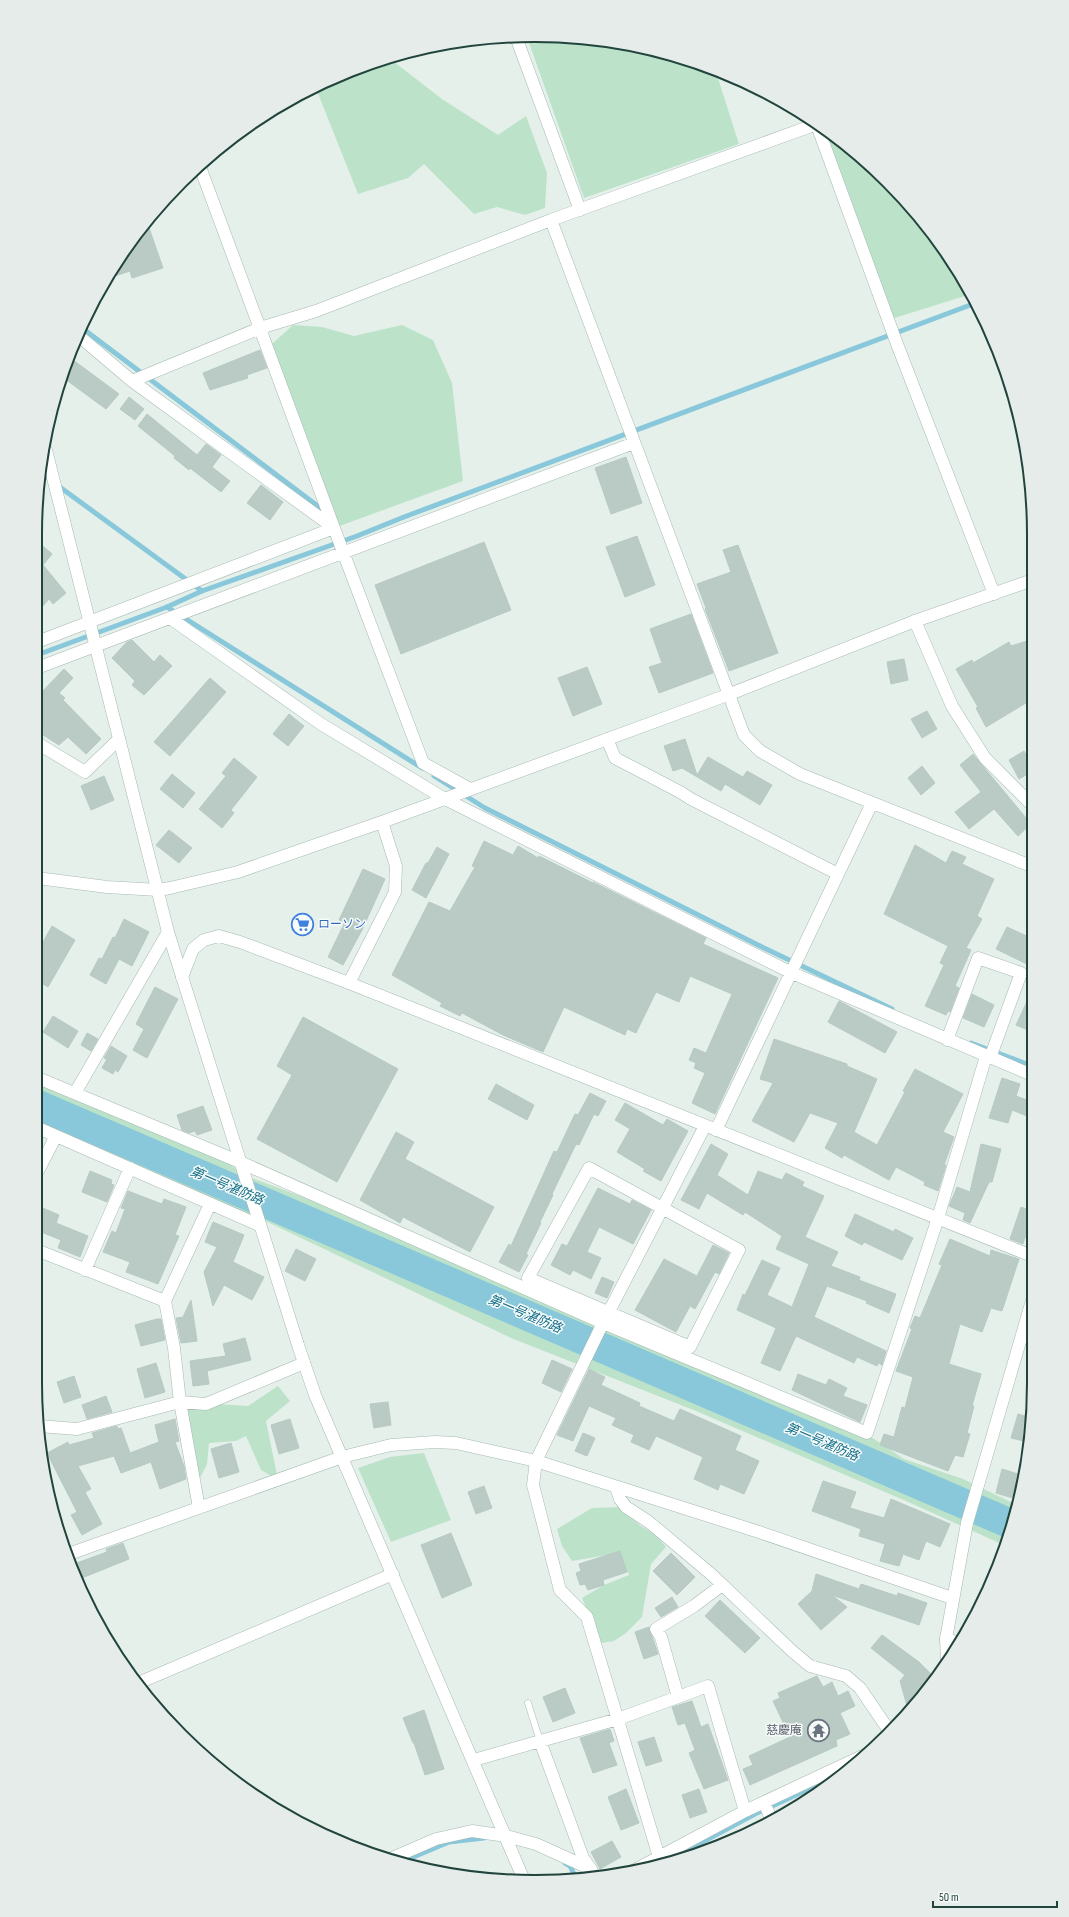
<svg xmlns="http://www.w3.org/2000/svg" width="1069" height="1917" viewBox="0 0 1069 1917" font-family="'Sofia Sans Condensed','Noto Sans JP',sans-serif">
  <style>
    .green { fill: #bce3c9 }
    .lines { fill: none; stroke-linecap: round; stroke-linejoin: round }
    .stream { stroke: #88c8da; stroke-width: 5 }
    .river { stroke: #88c8da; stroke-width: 30 }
    .building { fill: #bacbc5; stroke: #b6cac3 }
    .service-casing { stroke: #a6b9b3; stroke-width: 7 }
    .minor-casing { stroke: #a6b9b3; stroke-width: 13 }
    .tertiary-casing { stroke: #a6b9b3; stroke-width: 13 }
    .service { stroke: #fff; stroke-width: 6 }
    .minor { stroke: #fff; stroke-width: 12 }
    .tertiary { stroke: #fff; stroke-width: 12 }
    .labels { text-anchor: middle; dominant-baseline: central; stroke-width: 3; stroke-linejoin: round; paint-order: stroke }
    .shop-label { font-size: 12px; fill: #366cbe; stroke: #f6fbf9; text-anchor: start }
    .worship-label { font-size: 12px; fill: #5b616d; stroke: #f6fbf9; text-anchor: end }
    .water-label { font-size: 13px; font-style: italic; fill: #136d88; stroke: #f6fbf9 }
    .rim { fill: none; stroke: #21443d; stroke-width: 2 }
  </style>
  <rect width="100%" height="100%" fill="#e5f0eb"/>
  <!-- green -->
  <path class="green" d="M527 37 600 39 676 57 678 62 700 65 716 72 739 144 584 198Z
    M389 58 442 99 498 135 526 116 547 173 545 208 525 215 497 207 474 214 424 164 408 178 358 194 315 86Z
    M818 128 888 181 950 257 968 295 888 320Z
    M293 325 322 327 354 336 402 325 433 340 452 383 463 481 334 528 272 344Z
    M38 1078 211 1150 244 1175 400 1233 862 1431 904 1459 963 1479 1015 1504 1006 1546 906 1501 696 1411 511 1338 257 1217 151 1178 38 1128Z
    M278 1386 290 1401 266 1421 278 1480 261 1470 246 1436 236 1441 209 1443 207 1464 199 1480 186 1402 248 1406Z
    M424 1453 451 1520 391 1542 358 1468 390 1457Z
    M619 1507 641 1526 657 1536 666 1547 651 1564 642 1617 626 1633 614 1641 601 1643 582 1598 604 1585 629 1575 619 1553 572 1561 562 1546 557 1529 592 1508Z"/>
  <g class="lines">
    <!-- stream -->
    <path class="stream" d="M82 328 319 507 324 517
      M42 474 51 480
      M57 485 202 591
      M167 607 422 768
      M37 655 167 607 202 591 357 536 404 517 973 304
      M434 776 485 808 758 945 892 1009
      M971 1043 1032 1066
      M399 1863 449 1842 484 1838
      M565 1863 570 1866 577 1880
      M663 1863 755 1814 843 1773"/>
    <!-- river -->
    <path class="river" d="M38 1105 1011 1524"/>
  </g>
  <!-- building -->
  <path class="building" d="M147 222 163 268 132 278 130 271 106 279Z
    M260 350 267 368 247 375 248 378 210 390 203 373Z
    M69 357 119 394 106 409 61 376Z
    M129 397 144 409 135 420 120 409Z
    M147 414 197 455 206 444 221 455 212 467 230 481 221 492 190 468 189 470 174 458 175 456 138 426Z
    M626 457 642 503 611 514 595 468Z
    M261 485 283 502 270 520 247 503Z
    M637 536 655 585 625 597 606 547Z
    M36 540 52 554 43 565 66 593 53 604 49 599 36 614Z
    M484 542 511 610 401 654 375 585Z
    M738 545 778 653 729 671 705 609 706 608 697 584 731 572 723 550Z
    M691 614 713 673 659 693 649 667 662 663 650 629Z
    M132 640 154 662 160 655 172 666 144 695 132 685 135 681 112 658 127 642Z
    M1030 640 1031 700 986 727 976 708 978 707 956 669 972 660 973 663 1009 642 1011 646Z
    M904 659 908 680 891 684 887 662Z
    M587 667 602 704 573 716 558 678Z
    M64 669 73 678 59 693 65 698 63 700 101 739 86 754 68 737 59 745 37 731V697Z
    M210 678 226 692 170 756 154 742Z
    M927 711 937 729 922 738 911 719Z
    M289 714 304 726 288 746 273 734Z
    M685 739 697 775 708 757 743 777 747 771 772 785 760 805 725 784 721 791 682 768 673 771 664 746Z
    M1024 751 1031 763V772L1019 779 1009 760Z
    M973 754 1031 824 1018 836 994 809 969 829 955 812 981 792 960 765Z
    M234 758 257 777 231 810 234 813 222 828 199 809 226 776 222 773Z
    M922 766 935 783 921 795 908 778Z
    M172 774 195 793 183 808 160 789Z
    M104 776 114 800 91 810 81 786Z
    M169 830 192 848 179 863 156 845Z
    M484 841 513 855 518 846 538 858 539 856 593 883V882L706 938 703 944 778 978 715 1114 692 1103 705 1073 694 1068 696 1063 689 1060 694 1048 706 1053 732 994 690 976 679 1002 656 992 636 1033 627 1029 625 1035 564 1007 543 1052 503 1035 462 1013 460 1016 440 1006 442 1003 392 975 429 902 450 911 475 867 472 866Z
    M915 845 946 863 952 851 966 857 962 864 994 879 977 916 982 919 966 948 971 950 955 986 959 988 950 1012 948 1011 946 1015 925 1006 944 965 940 963 948 946 884 914Z
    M437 847 449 854 426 898 412 890 426 863H428Z
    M363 869 385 879 362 930 343 965 328 957 345 922 339 920Z
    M124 919 149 932 132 966 119 959 106 984 90 975 99 958 102 959 113 937 115 938Z
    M52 926 75 940 48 987 38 981V951Z
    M1007 927 1031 938V966L996 949Z
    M155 987 178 999 147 1058 133 1050 144 1029 136 1024Z
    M1032 991V1032L1016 1025Z
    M972 994 994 1005 984 1027 963 1018Z
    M839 1001 897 1032 885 1053 828 1022Z
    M53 1016 78 1031 68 1048 43 1032Z
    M303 1017 398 1069 337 1182 257 1139 292 1075 277 1066Z
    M87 1033 98 1039 91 1051 81 1045Z
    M774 1039 847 1064V1066L877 1079 854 1132 877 1145 905 1092 903 1091 915 1069 963 1094 943 1132 954 1137 944 1165H946L938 1191 924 1185 925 1182 896 1167 889 1180 844 1155 842 1158 825 1148 838 1123 810 1113 794 1142 752 1121 773 1083 760 1079Z
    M111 1046 127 1056 118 1072 115 1070 113 1074 102 1068 107 1059 104 1058Z
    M1002 1078 1020 1084 1016 1096 1032 1102V1118L1012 1110 1008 1123 989 1118Z
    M496 1084 534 1105 527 1120 488 1099Z
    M590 1093 606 1101 598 1116 594 1114 579 1145 576 1144 552 1194 553 1195 540 1222 541 1223 526 1254 528 1255 519 1272 499 1262 509 1244 511 1246 554 1151 557 1152 575 1114 578 1115Z
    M625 1103 663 1125 667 1119 688 1131 661 1181 643 1171 645 1169 617 1152 630 1129 615 1120Z
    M203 1106 212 1130 197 1135 195 1131 189 1133 182 1130 177 1115Z
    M396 1132 414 1142 405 1159 494 1207 470 1252 403 1217 400 1223 360 1200Z
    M711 1144 728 1154 717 1175 748 1195 758 1171 782 1180 786 1173 804 1182 802 1186 824 1196 805 1237 838 1252 831 1266 860 1277 859 1280 896 1294 889 1313 866 1303 867 1301 827 1286 814 1317 886 1351 882 1365 878 1363 877 1366 857 1357 854 1363 796 1336 780 1371 761 1363 776 1328 737 1310 743 1294 745 1295 762 1260 780 1268 767 1295 792 1307 809 1264 776 1249 782 1236 745 1212 743 1215 707 1193 699 1209 681 1200Z
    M981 1144 1001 1149 992 1182H989L970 1223 963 1220 965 1213 949 1206 957 1187 970 1192Z
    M90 1171 112 1180 111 1184 114 1185 107 1202 82 1192Z
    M598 1188 630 1204 632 1200 651 1210 633 1244 599 1227 587 1252 601 1258 591 1279 573 1270 570 1275 551 1265 562 1244 567 1246Z
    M128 1191 162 1204 164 1199 186 1207 175 1235 179 1236 158 1284 126 1272 130 1262 103 1252 112 1231 116 1233 125 1209 121 1208Z
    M38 1206 59 1215 56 1223 88 1236 80 1257 58 1248 61 1240 39 1231Z
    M1021 1207 1032 1211V1240L1025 1237 1023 1244 1010 1239Z
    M855 1214 894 1232 895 1229 913 1238 902 1260 864 1242 862 1245 845 1236Z
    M213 1222 244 1235 233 1262 264 1277 252 1300 224 1285 213 1306 204 1272 217 1247 205 1242Z
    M950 1239 990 1256 991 1250 1019 1259 1002 1311 991 1308 982 1332 960 1324 949 1364 981 1374 972 1406H974L967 1433 970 1434 963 1457 955 1455 948 1471 880 1445 884 1434 894 1437 902 1407 905 1408 913 1377 896 1371 912 1329 910 1328 915 1316 920 1318 942 1265 939 1264Z
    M713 1245 729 1253 719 1274 715 1272 695 1309 690 1306 676 1332 635 1310 664 1259 697 1276Z
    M296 1249 316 1259 305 1281 285 1271Z
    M602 1277 614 1282 607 1298 595 1293Z
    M191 1300 197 1341 181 1343 176 1318 183 1317Z
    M157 1319H161L165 1340 141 1346 135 1325Z
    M245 1338 251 1360 207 1371 209 1384 193 1386 190 1361 226 1356 223 1344Z
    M552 1360 572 1369 561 1392 542 1383Z
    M156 1363 165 1392 145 1398 137 1369Z
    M589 1369 605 1377 601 1385 640 1403 639 1406 674 1421 680 1409 741 1436 735 1450 759 1461 744 1494 720 1484 718 1490 694 1479 703 1457 656 1436 649 1450 631 1442 634 1435 612 1425 616 1418 589 1406 573 1441 557 1435Z
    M798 1374 826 1385 829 1379 847 1388 843 1396 867 1405 860 1422 792 1390Z
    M74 1376 81 1397 64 1403 57 1382Z
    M106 1396 112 1412 87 1419 82 1405Z
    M388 1402 391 1425 374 1428 370 1404Z
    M1018 1414 1032 1418 1028 1442 1011 1438Z
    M175 1419 179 1441 175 1442 184 1466 186 1479 160 1489 151 1462 121 1473 114 1456 78 1466 91 1489 85 1492 102 1524 82 1535 71 1515 77 1512 47 1453 68 1442 69 1445 94 1438 92 1433 117 1426 118 1429 121 1428 130 1453 159 1442 155 1425Z
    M290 1419 299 1448 279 1454 271 1425Z
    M583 1433 595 1438 587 1456 575 1451Z
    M231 1443 239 1472 219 1478 211 1449Z
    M1002 1469 1021 1475 1016 1499 996 1493Z
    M823 1481 856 1492 850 1508 884 1518 891 1499 950 1524 940 1547 926 1541 919 1560 903 1554 899 1566 880 1561 885 1544 859 1536 861 1529 812 1511Z
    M484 1486 492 1508 476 1514 468 1492Z
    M451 1533 472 1585 442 1598 421 1545Z
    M123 1543 129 1559 77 1580 71 1565 107 1552 106 1549Z
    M620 1551 627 1572 603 1580 604 1585 588 1590 585 1584 580 1585 576 1573 581 1571 579 1564Z
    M671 1553 695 1577 677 1595 653 1571Z
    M816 1574 859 1589 861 1584 897 1596 898 1593 927 1603 919 1625 832 1595 847 1607 821 1630 798 1604 812 1591Z
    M672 1597 678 1607 661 1617 655 1608Z
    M720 1600 760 1638 745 1653 705 1616Z
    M649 1627 658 1654 644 1659 635 1632Z
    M882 1635 919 1662 935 1678 909 1713 900 1681 905 1675 871 1648Z
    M817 1676 823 1687 832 1682 838 1696 848 1691 855 1706 840 1713 850 1734 836 1740 837 1746 750 1785 743 1769 753 1765 749 1756 790 1737 773 1701 780 1698 778 1693Z
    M565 1688 575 1713 553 1722 543 1697Z
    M692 1701 701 1727 708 1724 728 1780 704 1789 689 1753 695 1750 685 1723 678 1725 672 1707Z
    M424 1710 444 1769 425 1775 414 1743H413L403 1718Z
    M610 1729 614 1741 609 1743 617 1765 593 1773 580 1738Z
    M654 1737 662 1761 646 1766 638 1742Z
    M626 1789 639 1823 621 1830 608 1797Z
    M699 1789 707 1812 690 1818 682 1795Z
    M612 1841 621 1857 600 1869 591 1852Z"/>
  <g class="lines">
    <defs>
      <path id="service" d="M528 1703 540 1741"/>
      <path id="minor" d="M516 37 580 210
        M818 128 897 344 994 594
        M200 167 334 528 423 763 470 789
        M551 220 744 735 760 751 800 774 1031 866
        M79 336 132 381 334 528
        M132 381 260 328 316 311 551 220 814 125
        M170 618 321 724 445 799 792 973 1032 1075
        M915 621 952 706 985 758 1031 804
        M37 642 334 528
        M37 668 634 443
        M607 739 615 758 680 792 691 799 838 874
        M37 743 85 772 119 739
        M182 977 193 949 204 940 219 936 240 942 349 983
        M947 1040 978 958 1021 973 990 1058
        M38 1078 240 1162 603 1323 867 1433 938 1218 986 1056
        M75 1093 168 932
        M38 1128 259 1225
        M716 1130 872 803
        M589 1168 739 1250 690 1347 528 1278Z
        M38 1171 56 1136
        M39 1251 165 1301 174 1348 180 1402 199 1508
        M85 1270 130 1168
        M165 1301 210 1204
        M39 1426 77 1429 180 1402 206 1404 304 1363
        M616 1487 620 1499 626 1507 649 1522 711 1574 792 1651 810 1666 846 1676 860 1688 890 1732
        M66 1555 342 1457
        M946 1639 959 1643
        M136 1684 393 1574
        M678 1697 661 1637 656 1629 694 1606 722 1585
        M540 1741 583 1858 591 1869 594 1877
        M474 1760 618 1719 708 1686 745 1811
        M764 1802 772 1821
        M659 1857 587 1617 560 1590 533 1485 536 1461 601 1327 705 1126
        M390 1859 436 1839 472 1831 506 1836 536 1844 591 1869
        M631 1872 745 1811 869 1753"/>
      <path id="tertiary" d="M46 450 168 932 298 1345 315 1395 524 1880
        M382 822 396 866 395 892 349 983 1032 1256
        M37 878 107 887 158 890 170 888 238 872 382 822 730 694 915 621 1030 581
        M342 1457 391 1445 435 1442 456 1443 536 1461 759 1532 952 1598
        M947 1660 946 1639 967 1523 1033 1297"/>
    </defs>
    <!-- service casing -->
    <use href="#service" class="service-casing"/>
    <!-- minor casing -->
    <use href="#minor" class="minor-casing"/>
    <!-- tertiary casing -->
    <use href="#tertiary" class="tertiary-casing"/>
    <!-- service -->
    <use href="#service" class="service"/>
    <!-- minor -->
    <use href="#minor" class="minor"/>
    <!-- tertiary -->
    <use href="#tertiary" class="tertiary"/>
  </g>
  <!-- icons -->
  <defs>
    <symbol id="supermarket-ring" viewBox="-11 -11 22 22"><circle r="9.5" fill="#f6fbf9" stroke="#3f7fe0" stroke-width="1.5"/><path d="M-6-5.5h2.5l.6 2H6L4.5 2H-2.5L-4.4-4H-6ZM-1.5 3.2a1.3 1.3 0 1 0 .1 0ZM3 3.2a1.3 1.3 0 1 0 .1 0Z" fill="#3f7fe0"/></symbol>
    <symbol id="temple-ring" viewBox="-11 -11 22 22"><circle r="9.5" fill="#f6fbf9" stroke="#6b7280" stroke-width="1.5"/><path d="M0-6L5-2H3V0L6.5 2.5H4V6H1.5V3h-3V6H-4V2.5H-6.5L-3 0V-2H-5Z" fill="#6b7280"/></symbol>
  </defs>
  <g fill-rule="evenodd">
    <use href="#supermarket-ring" x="290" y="912" width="25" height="25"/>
    <use href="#temple-ring" x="806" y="1718" width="25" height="25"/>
  </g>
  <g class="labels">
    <!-- shop labels -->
    <g class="shop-label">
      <text x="318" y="924">ローソン</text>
    </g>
    <!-- worship labels -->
    <g class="worship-label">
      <text x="802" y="1730">慈慶庵</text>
    </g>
    <!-- water labels -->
    <g class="water-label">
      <text transform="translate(227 1186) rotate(23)">第一号湛防路</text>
      <text transform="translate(525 1314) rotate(23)">第一号湛防路</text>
      <text transform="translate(822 1442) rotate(23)">第一号湛防路</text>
    </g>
  </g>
  <!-- crop -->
  <path d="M0 0H1069V1917H0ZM534 42H535A492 492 0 0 1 1027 534V1383A492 492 0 0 1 535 1875H534A492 492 0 0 1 42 1383V534A492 492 0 0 1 534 42Z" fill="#e5ecea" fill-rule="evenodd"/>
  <path class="rim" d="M534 42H535A492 492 0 0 1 1027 534V1383A492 492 0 0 1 535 1875H534A492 492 0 0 1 42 1383V534A492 492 0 0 1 534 42Z"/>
  <!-- scale -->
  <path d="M933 1901v6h124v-6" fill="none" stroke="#21443d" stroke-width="2"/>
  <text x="939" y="1901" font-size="12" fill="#21443d" stroke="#f6fbf9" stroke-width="3" paint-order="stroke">50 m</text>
</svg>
